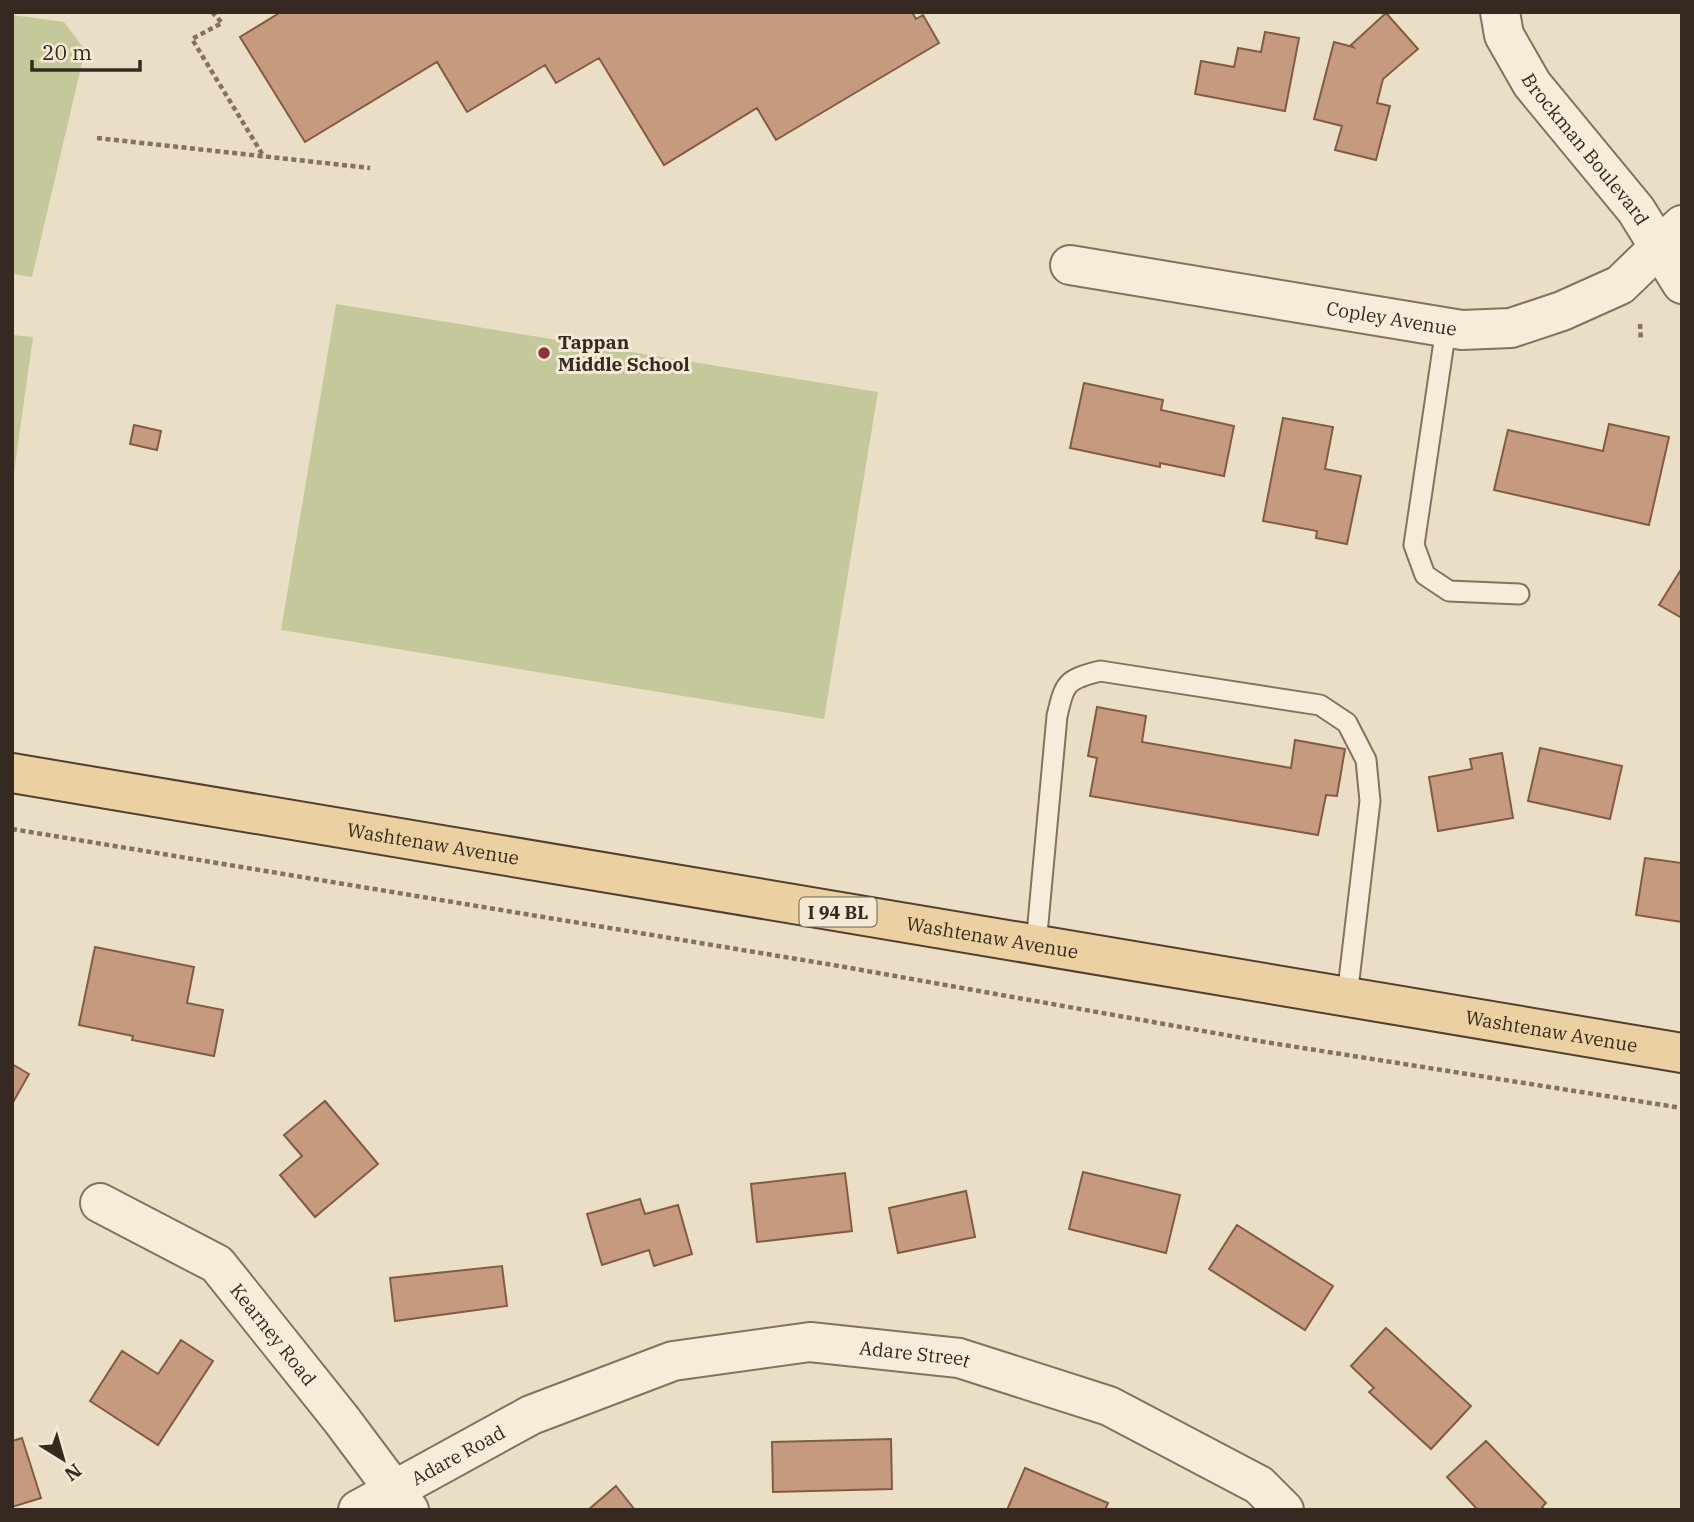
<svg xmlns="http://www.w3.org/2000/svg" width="1694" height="1522" viewBox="0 0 1694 1522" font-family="'IBM Plex Serif',serif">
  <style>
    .green { fill: #c5c89b }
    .building { fill: #c69a7f; stroke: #825b45; stroke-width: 2 }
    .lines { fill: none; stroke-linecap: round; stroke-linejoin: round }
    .service-casing { stroke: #85715d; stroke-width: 23 }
    .minor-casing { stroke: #85715d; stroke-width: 42 }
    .primary-casing { stroke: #533f31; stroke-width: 42 }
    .path { stroke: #85715d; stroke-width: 4.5; stroke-dasharray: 5 3.5; stroke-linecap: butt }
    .service { stroke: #f6ecd9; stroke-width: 19 }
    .minor { stroke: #f6ecd9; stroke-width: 38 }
    .primary { stroke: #ebd1a1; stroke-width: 38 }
    .poi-dot { fill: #8f3236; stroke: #f3e9d5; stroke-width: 2.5 }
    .labels { text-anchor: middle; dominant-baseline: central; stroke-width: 6; stroke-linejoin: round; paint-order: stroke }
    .shield { fill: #f3e9d5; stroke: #6f6356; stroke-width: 2 }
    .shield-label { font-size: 18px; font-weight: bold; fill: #362a20 }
    .street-label { font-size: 19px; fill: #362a20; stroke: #f3e9d5 }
    .poi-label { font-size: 19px; font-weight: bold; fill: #362a20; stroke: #f3e9d5; text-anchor: start }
  </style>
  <rect width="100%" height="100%" fill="#ebdec6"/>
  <!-- green -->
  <path class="green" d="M12 15 64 22 85 50 32 277 12 274Z
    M336 304 878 392 824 719 281 630Z
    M12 335 33 337 12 487Z"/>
  <!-- building -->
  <path class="building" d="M281 12H912L916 19 923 15 939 43 776 140 757 108 664 165 599 58 556 83 545 65 467 112 437 62 305 142 240 37Z
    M1386 13 1418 49 1383 79 1377 103 1390 106 1376 160 1335 150 1342 126 1314 119 1334 42 1353 47 1351 45Z
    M1265 32 1299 38 1285 111 1195 94 1201 61 1234 67 1238 48 1261 52Z
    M1084 383 1163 400 1161 410 1234 426 1224 476 1160 463V467L1070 448Z
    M1283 418 1333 427 1325 469 1361 476 1347 544 1316 538 1317 531 1263 521Z
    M1609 424 1669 437 1649 525 1494 490 1508 430 1603 451Z
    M134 425 161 431 157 450 130 444Z
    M1682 568V618L1659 605Z
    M1097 707 1146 716 1142 742 1291 768 1295 740 1345 749 1337 796 1326 795 1318 835 1090 796 1097 758 1088 756Z
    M1540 748 1622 766 1610 819 1528 801Z
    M1502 753 1513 818 1438 831 1429 777 1472 769 1470 759Z
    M1645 858 1682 863V922L1636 915Z
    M95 947 194 967 187 1003 223 1010 214 1056 132 1040 133 1036 79 1025Z
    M12 1064 29 1074 12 1104Z
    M325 1101 378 1164 315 1217 280 1175 302 1156 284 1135Z
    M1083 1172 1180 1195 1166 1253 1069 1229Z
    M845 1173 852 1231 757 1242 751 1184Z
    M966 1191 975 1237 898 1253 889 1208Z
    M640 1199 645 1214 678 1205 692 1254 654 1266 649 1250 602 1265 587 1214Z
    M1237 1225 1333 1286 1305 1330 1209 1269Z
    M502 1266 507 1306 395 1321 390 1278Z
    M1386 1328 1471 1406 1431 1449 1369 1392 1374 1388 1351 1366Z
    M181 1340 213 1361 158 1445 90 1401 122 1351 158 1374Z
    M22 1438 41 1498 12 1507V1441Z
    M891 1439 892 1489 773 1492 772 1442Z
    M1486 1441 1546 1503 1542 1507 1545 1510H1478L1447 1477Z
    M1025 1468 1108 1503 1105 1510H1007Z
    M616 1486 635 1510H588Z"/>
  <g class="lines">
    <defs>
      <path id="service" d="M1446 328 1414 545 1425 575 1449 591 1519 594
        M1036 945 1057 716C1065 682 1066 680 1100 671L1320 705 1347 723 1366 760 1370 801 1347 997"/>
      <g id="minor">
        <path id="s1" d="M1500 12 1504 35 1532 84 1636 210 1682 284"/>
        <path id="s2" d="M1070 265 1462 330 1511 328 1562 311 1620 285 1682 225"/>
        <path id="s3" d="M100 1203 217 1264 341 1419 409 1510"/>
        <path id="s4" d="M358 1510 531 1415 673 1361 810 1342 959 1358 1109 1406 1259 1485 1284 1510"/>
      </g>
      <g id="primary">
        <path id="s5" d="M12 773 1682 1053"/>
      </g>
    </defs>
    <!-- service casing -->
    <use href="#service" class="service-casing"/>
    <!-- minor casing -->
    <use href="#minor" class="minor-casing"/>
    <!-- primary casing -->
    <use href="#primary" class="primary-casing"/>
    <!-- path -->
    <path class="path" d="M212 12 222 23 192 39 264 157
      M97 138 370 168
      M1640 324 1641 341
      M12 829 839 966 1265 1042 1682 1108"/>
    <!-- service -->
    <use href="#service" class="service"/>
    <!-- minor -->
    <use href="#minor" class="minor"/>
    <!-- primary -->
    <use href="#primary" class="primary"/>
  </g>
  <!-- markers -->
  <circle class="poi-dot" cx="544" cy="353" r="7"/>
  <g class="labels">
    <!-- shield labels -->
    <rect class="shield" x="799.5" y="897.5" width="77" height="29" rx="5"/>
    <g class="shield-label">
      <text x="838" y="912">I 94 BL</text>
    </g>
    <!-- street labels -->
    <g class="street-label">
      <text stroke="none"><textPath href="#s1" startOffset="164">Brockman Boulevard</textPath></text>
      <text stroke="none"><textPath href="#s2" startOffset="326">Copley Avenue</textPath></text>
      <text stroke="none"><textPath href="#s5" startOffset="427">Washtenaw Avenue</textPath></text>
      <text stroke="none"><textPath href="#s5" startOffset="994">Washtenaw Avenue</textPath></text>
      <text stroke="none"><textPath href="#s5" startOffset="1561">Washtenaw Avenue</textPath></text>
      <text stroke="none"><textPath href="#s3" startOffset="222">Kearney Road</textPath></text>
      <text stroke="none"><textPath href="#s4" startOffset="593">Adare Street</textPath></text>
      <text stroke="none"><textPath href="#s4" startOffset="114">Adare Road</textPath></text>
    </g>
    <!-- poi labels -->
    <g class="poi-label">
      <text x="558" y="342">Tappan<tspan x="558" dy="22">Middle School</tspan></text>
    </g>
  </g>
  <!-- border -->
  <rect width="1694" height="1522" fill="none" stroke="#362a20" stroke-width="28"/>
  <!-- north arrow -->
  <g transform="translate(63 1459) rotate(143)" stroke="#f3e9d5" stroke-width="5" paint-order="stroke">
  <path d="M0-5L12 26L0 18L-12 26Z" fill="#362a20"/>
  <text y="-10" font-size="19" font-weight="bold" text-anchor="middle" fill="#362a20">N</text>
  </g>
  <!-- scale -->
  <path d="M32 60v10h108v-10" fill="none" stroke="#362a20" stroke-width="3.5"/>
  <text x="42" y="60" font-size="21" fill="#362a20" stroke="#f3e9d5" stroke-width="5" paint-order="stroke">20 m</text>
</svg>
